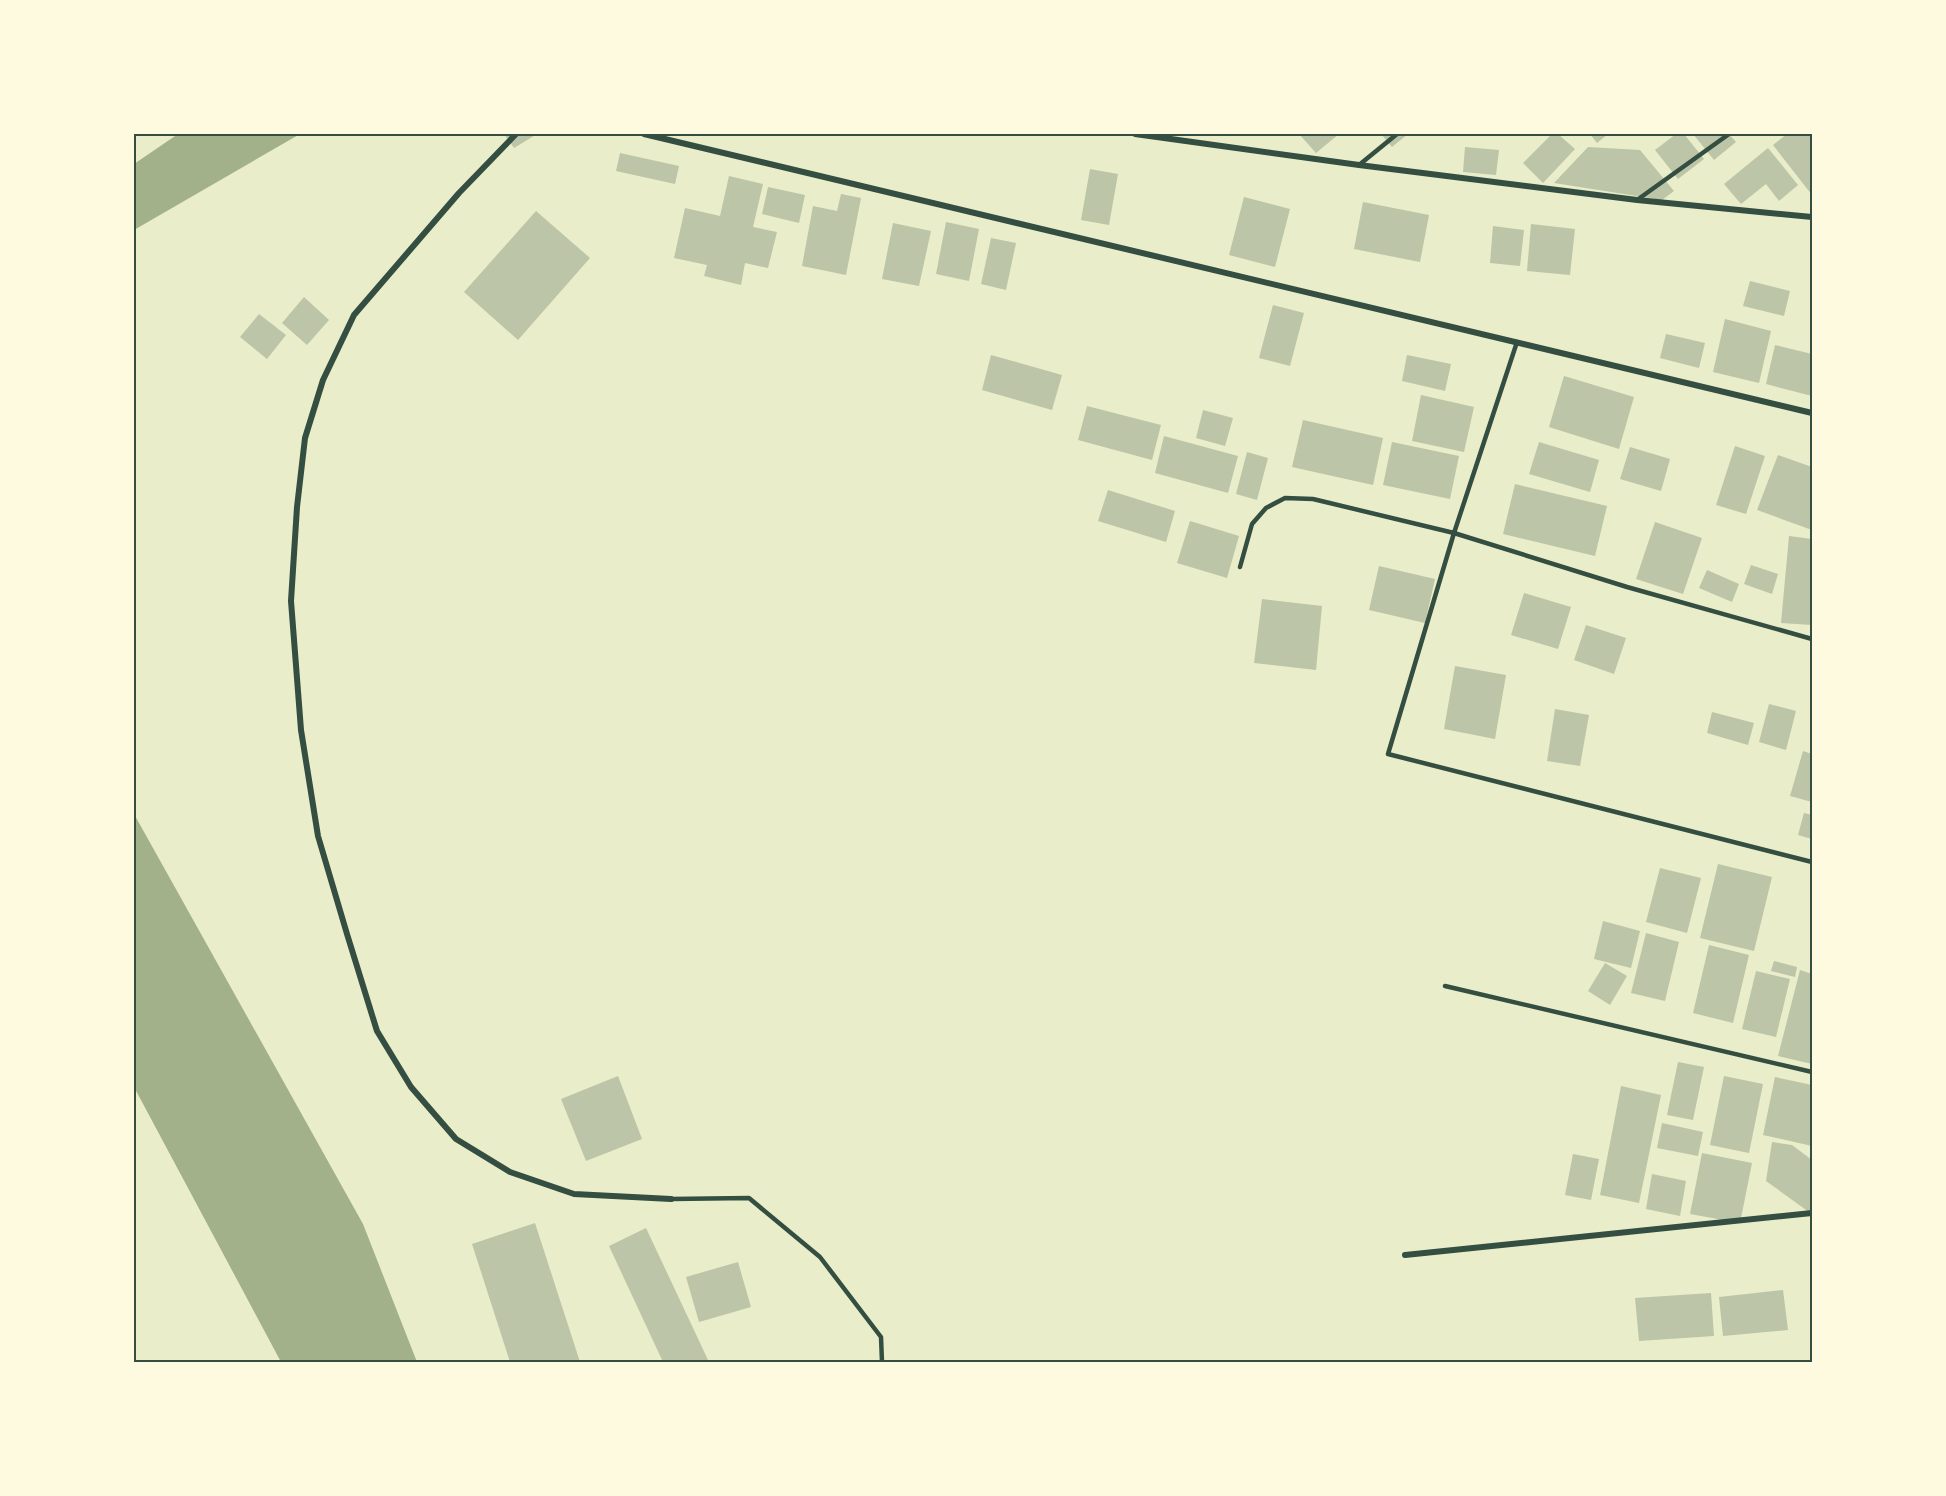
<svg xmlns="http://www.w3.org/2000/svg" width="1946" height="1496" viewBox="0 0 1946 1496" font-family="'PT Sans',sans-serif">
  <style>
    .water { fill: #a3b18a }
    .building { fill: #bcc5a7 }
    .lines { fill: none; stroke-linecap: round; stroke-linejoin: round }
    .service { stroke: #344e41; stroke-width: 4.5 }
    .minor { stroke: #344e41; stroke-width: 6 }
    .neatline { fill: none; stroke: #344e41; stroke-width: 2 }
  </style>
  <rect width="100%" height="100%" fill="#e9edc9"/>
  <!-- water -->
  <path class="water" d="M178 134H300L134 230V164Z
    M134 814 363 1224 417 1362H281L134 1087Z"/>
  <!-- building -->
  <path class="building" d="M504 134H537L514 148Z
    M1299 134H1339L1316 153Z
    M1381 134H1408L1392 147Z
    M1552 134H1558L1575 149 1543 183 1523 163Z
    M1590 134H1608L1597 143Z
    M1676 134H1684L1704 159 1678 179 1655 150Z
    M1693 134H1729L1736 142 1714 160Z
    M1787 134H1812V195L1773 145Z
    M1465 147 1499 150 1496 175 1463 172Z
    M1588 147 1640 150 1674 191 1662 200 1554 183Z
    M1768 148 1798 185 1779 201 1766 184 1741 204 1724 184Z
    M620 153 679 166 675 184 616 171Z
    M1090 169 1118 174 1109 225 1081 220Z
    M729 176 763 184 753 227 777 232 768 268 745 263 741 285 704 276 707 265 674 258 685 208 720 216Z
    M768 187 805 195 799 223 762 214Z
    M841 194 861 198 846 275 802 266 813 206 837 211Z
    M1244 197 1290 209 1275 267 1229 255Z
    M1363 202 1429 215 1420 262 1354 249Z
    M536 211 590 258 518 340 464 292Z
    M946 222 979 229 969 281 936 274Z
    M893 223 931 231 919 286 882 279Z
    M1531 224 1575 229 1570 275 1527 271Z
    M1493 226 1524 230 1520 266 1490 263Z
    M991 238 1016 243 1006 290 981 284Z
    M1750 281 1790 291 1784 316 1743 306Z
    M304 297 329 320 307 345 282 323Z
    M1273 305 1304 313 1290 366 1259 358Z
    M259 314 286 335 267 359 240 337Z
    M1725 319 1771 331 1759 383 1713 372Z
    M1666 334 1705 343 1699 368 1660 358Z
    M1775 345 1812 354V396L1766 384Z
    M991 355 1062 375 1052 410 982 390Z
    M1407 355 1451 364 1445 391 1402 381Z
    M1564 376 1634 397 1619 449 1549 427Z
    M1421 395 1474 407 1464 452 1412 441Z
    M1087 406 1161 425 1152 460 1078 440Z
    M1203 410 1233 418 1225 446 1196 438Z
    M1303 420 1383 438 1373 485 1292 467Z
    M1164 436 1238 456 1228 493 1155 473Z
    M1392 442 1459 456 1450 499 1383 485Z
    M1539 442 1599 460 1590 492 1529 474Z
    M1735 446 1765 456 1746 514 1716 505Z
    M1630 447 1670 459 1661 491 1620 479Z
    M1247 452 1268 458 1257 500 1236 494Z
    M1778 455 1812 467V530L1757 510Z
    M1515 484 1607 506 1595 556 1503 534Z
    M1108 490 1175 511 1166 542 1098 521Z
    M1190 521 1239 536 1227 578 1177 563Z
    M1655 522 1702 538 1683 594 1636 579Z
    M1789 536 1812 539V625L1781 623Z
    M1751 565 1778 574 1772 594 1744 584Z
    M1379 566 1435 579 1425 623 1369 610Z
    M1707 570 1739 584 1732 602 1699 588Z
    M1524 593 1571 607 1558 649 1511 635Z
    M1262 599 1322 606 1316 670 1254 663Z
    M1586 625 1626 638 1614 674 1574 660Z
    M1455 666 1506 675 1495 739 1444 729Z
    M1769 704 1796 711 1786 750 1759 742Z
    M1555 709 1589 715 1580 766 1547 761Z
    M1712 712 1754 723 1748 745 1707 733Z
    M1803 751 1812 754V802L1790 796Z
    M1804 813 1812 815V839L1798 835Z
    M1718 864 1772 877 1754 951 1700 938Z
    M1660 868 1701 878 1687 933 1646 922Z
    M1603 921 1640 931 1631 968 1594 959Z
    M1646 933 1679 942 1665 1001 1631 993Z
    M1709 945 1749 955 1733 1023 1693 1013Z
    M1774 961 1797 967 1795 977 1771 971Z
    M1605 963 1627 976 1610 1005 1588 991Z
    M1800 970 1812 974V1064L1778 1056Z
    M1756 971 1790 979 1776 1037 1742 1029Z
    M1678 1062 1704 1067 1693 1120 1667 1115Z
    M618 1076 642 1139 586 1161 561 1099Z
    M1724 1076 1763 1084 1749 1153 1710 1145Z
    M1775 1077 1812 1085V1146L1763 1135Z
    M1621 1086 1661 1095 1639 1203 1600 1195Z
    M1662 1123 1703 1132 1698 1156 1657 1148Z
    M1772 1142 1792 1145 1812 1160V1208L1809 1212 1766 1181Z
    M1702 1153 1752 1163 1740 1223 1690 1214Z
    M1573 1154 1599 1159 1591 1200 1565 1195Z
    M1652 1174 1686 1181 1680 1216 1646 1209Z
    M535 1223 580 1362H510L472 1244Z
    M646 1228 709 1362H663L609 1246Z
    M738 1262 751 1307 699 1322 686 1277Z
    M1783 1290 1788 1330 1723 1336 1719 1297Z
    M1711 1293 1714 1336 1639 1341 1635 1298Z"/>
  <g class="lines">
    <!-- service -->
    <path class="service" d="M1359 165 1397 134
      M1637 200 1729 134
      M1517 342 1454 533 1388 754 1812 862
      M1240 567 1252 524 1266 508 1285 498 1313 499 1454 533 1627 587 1812 639
      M1445 986 1812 1072
      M671 1199 749 1198 820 1257 881 1337 882 1362"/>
    <!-- minor -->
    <path class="minor" d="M516 134 459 193 354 315 323 380 305 438 297 507 291 601 301 730 318 836 347 934 377 1031 411 1087 456 1139 510 1172 574 1194 671 1199
      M644 134 1812 413
      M1135 134 1359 165 1637 200 1812 217
      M1405 1255 1812 1213"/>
  </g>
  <!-- border -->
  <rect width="1946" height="1496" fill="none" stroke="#fefae0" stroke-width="270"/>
  <rect x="135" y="135" width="1676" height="1226" class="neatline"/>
</svg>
